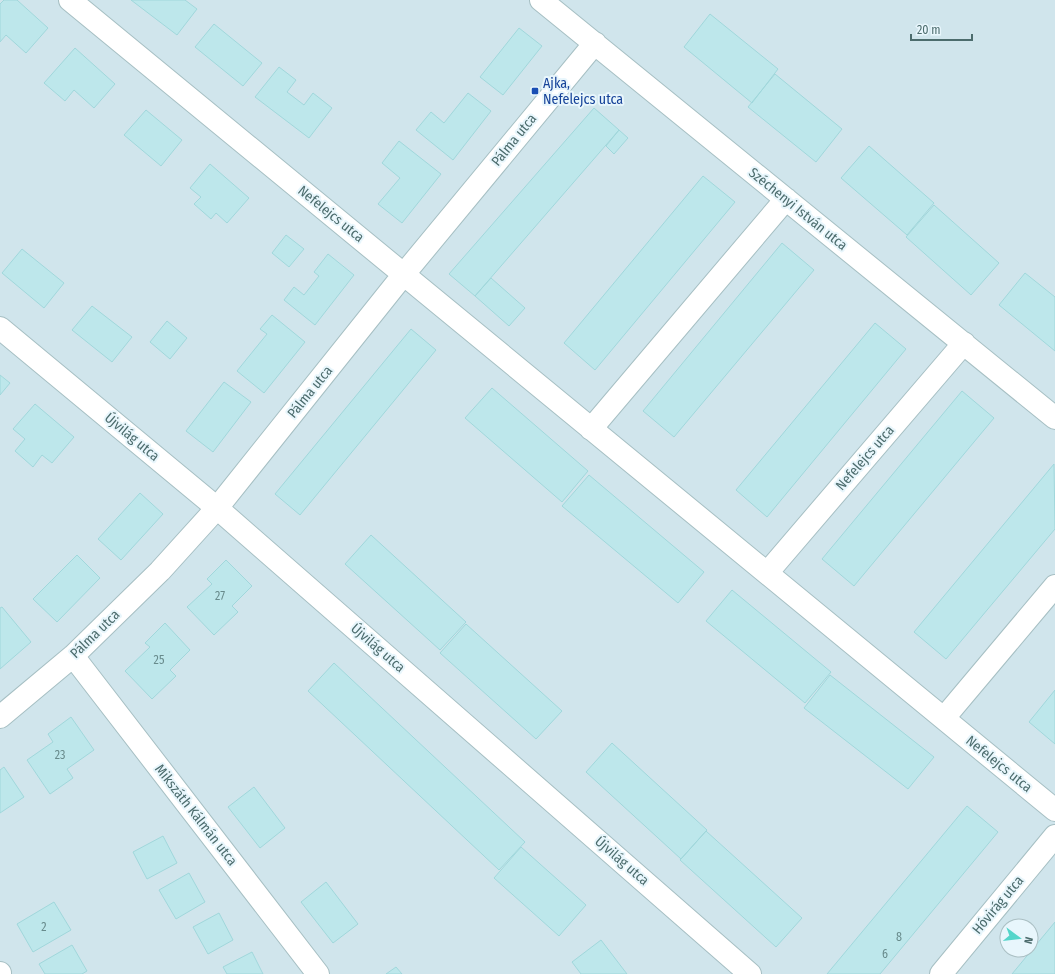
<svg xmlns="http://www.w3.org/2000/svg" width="1055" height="974" viewBox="0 0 1055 974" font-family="'Fira Sans Condensed',sans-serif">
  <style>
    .residential { fill: #d0e5ec; fill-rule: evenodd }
    .building { fill: #bde7eb; stroke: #a0d7db }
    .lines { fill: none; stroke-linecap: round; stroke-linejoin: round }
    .minor-casing { stroke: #a6bfc3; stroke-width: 24 }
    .minor { stroke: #fff; stroke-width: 22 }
    .transit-dot { fill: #1a4fb4; stroke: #e8f6fc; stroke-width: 1.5 }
    .labels { text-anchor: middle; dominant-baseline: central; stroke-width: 4; stroke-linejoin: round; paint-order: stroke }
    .number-label { font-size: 12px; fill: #688b8c }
    .transit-label { font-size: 14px; fill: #164399; stroke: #e8f6fc; text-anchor: start }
    .street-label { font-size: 14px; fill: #4c6c6d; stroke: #e8f6fc }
  </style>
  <rect width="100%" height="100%" fill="#e2f2f9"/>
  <!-- residential -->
  <path class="residential" d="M0 0H1055V974H0ZM1007 926H1031V950H1007Z"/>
  <!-- building -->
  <path class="building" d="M4 0H17L48 28 26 53 6 35 0 42V4Z
    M131 0H185L197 9 177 35Z
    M710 14 778 69 752 103 684 47Z
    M214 24 262 63 243 86 195 47Z
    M519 28 542 46 503 95 480 77Z
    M75 48 115 84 94 108 74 90 65 101 44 83Z
    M279 67 296 80 287 92 304 105 313 93 332 108 309 138 255 97Z
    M775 74 842 129 816 162 748 107Z
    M468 93 491 111 453 160 416 130 431 112 444 123Z
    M594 108 619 130 475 296 449 274Z
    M146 110 182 140 161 166 124 135Z
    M619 130 628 138 614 154 606 146Z
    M399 141 441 174 402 223 378 204 400 178 382 163Z
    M869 146 934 203 907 235 841 178Z
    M210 164 249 198 227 223 216 213 211 219 194 204 201 197 190 188Z
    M703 176 735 202 595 370 564 343Z
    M934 205 999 263 971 295 906 237Z
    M286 235 304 249 289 267 272 253Z
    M782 243 814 270 674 437 643 411Z
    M22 249 64 283 44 308 2 273Z
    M328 254 354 275 315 325 284 300 294 287 304 295 319 276 314 272Z
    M1025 273 1055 297V351L999 305Z
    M491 278 525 308 509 326 475 296Z
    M92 306 132 337 112 362 72 330Z
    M272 315 305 342 264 393 237 371 267 334 260 329Z
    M167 321 187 338 170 359 150 342Z
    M875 323 906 349 767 517 736 490Z
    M411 329 436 350 300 515 275 494Z
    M0 375 10 383 0 395Z
    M224 382 251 402 213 452 186 431Z
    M492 388 588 471 562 502 465 418Z
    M962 391 994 418 854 586 822 559Z
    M35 404 74 437 52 463 42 455 33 467 15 451 25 439 13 429Z
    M1054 464 1055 529 946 659 914 632Z
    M589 475 704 572 678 603 562 506Z
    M140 493 163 514 121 560 98 539Z
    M371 535 466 622 440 650 345 564Z
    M77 555 100 578 57 622 33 599Z
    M226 560 252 586 232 606 238 612 214 635 187 607 212 584 207 579Z
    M732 590 831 672 805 703 706 621Z
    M2 607 31 642 0 669V608Z
    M165 623 190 650 170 670 176 676 152 699 125 671 150 647 145 643Z
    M466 624 562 711 536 739 440 653Z
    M334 663 525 842 499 870 308 691Z
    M830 675 934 757 908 789 804 708Z
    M1055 690V744L1029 722Z
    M71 717 94 750 67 769 73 778 50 794 27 760 53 742 48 734Z
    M612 743 707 830 681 859 586 772Z
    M4 767 24 797 0 813V770Z
    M254 787 285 828 260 848 228 807Z
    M967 806 998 832 880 974H827Z
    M706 831 802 918 776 947 680 860Z
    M163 836 177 863 147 879 133 852Z
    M521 847 586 905 559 936 494 878Z
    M189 873 205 902 176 919 159 890Z
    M326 882 358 924 333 943 301 902Z
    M54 902 71 930 33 952 17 924Z
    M219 913 233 940 208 954 193 927Z
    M1055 922V974H1012Z
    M601 940 627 974H581L572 962Z
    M72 945 87 971 82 974H45L39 964Z
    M252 952 263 974H227L223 967Z
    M396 967 402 974H386Z"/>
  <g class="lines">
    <defs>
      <path id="minor" d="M70 0 1055 810
        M541 0 1055 418
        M0 328 217 508 750 974
        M591 429 786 199
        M767 573 964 343
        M73 656 318 974
        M0 717 73 656 160 571 217 508 404 274 595 43
        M944 718 1055 586
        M0 973V974
        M941 974 1055 836"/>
    </defs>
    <!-- minor casing -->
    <use href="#minor" class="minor-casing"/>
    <!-- minor -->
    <use href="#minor" class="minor"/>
  </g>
  <!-- markers -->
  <rect class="transit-dot" x="531" y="87" width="8" height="8" rx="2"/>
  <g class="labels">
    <!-- number labels -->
    <g class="number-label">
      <text x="220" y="596">27</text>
      <text x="159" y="660">25</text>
      <text x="60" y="755">23</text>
      <text x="44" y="927">2</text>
      <text x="899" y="937">8</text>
      <text x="885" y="954">6</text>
    </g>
    <!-- transit labels -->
    <g class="transit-label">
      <text x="543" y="83">Ajka,<tspan x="543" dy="16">Nefelejcs utca</tspan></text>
    </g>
    <!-- street labels -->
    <g class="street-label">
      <text transform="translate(514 140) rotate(-51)">Pálma utca</text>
      <text transform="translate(798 209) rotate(39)">Széchenyi István utca</text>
      <text transform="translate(331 214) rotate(39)">Nefelejcs utca</text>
      <text transform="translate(310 392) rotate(-51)">Pálma utca</text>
      <text transform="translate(132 437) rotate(40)">Újvilág utca</text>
      <text transform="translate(865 458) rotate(-49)">Nefelejcs utca</text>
      <text transform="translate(95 634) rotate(-44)">Pálma utca</text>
      <text transform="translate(378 648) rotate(41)">Újvilág utca</text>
      <text transform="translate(999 764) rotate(39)">Nefelejcs utca</text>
      <text transform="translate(196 815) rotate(52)">Mikszáth Kálmán utca</text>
      <text transform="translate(622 861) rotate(41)">Újvilág utca</text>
      <text transform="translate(998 905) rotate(-50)">Hóvirág utca</text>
    </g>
  </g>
  <!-- north arrow -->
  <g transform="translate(1019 938) rotate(105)"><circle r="19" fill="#e8f6fc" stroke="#aabfc3"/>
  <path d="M0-3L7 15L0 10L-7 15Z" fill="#55d5ca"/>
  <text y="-6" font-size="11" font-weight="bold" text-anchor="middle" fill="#4c6c6d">N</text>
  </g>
  <!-- scale -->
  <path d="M911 34v6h61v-6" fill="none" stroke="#4c6c6d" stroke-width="2"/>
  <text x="917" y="34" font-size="12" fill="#4c6c6d" stroke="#e8f6fc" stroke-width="3" paint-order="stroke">20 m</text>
</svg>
